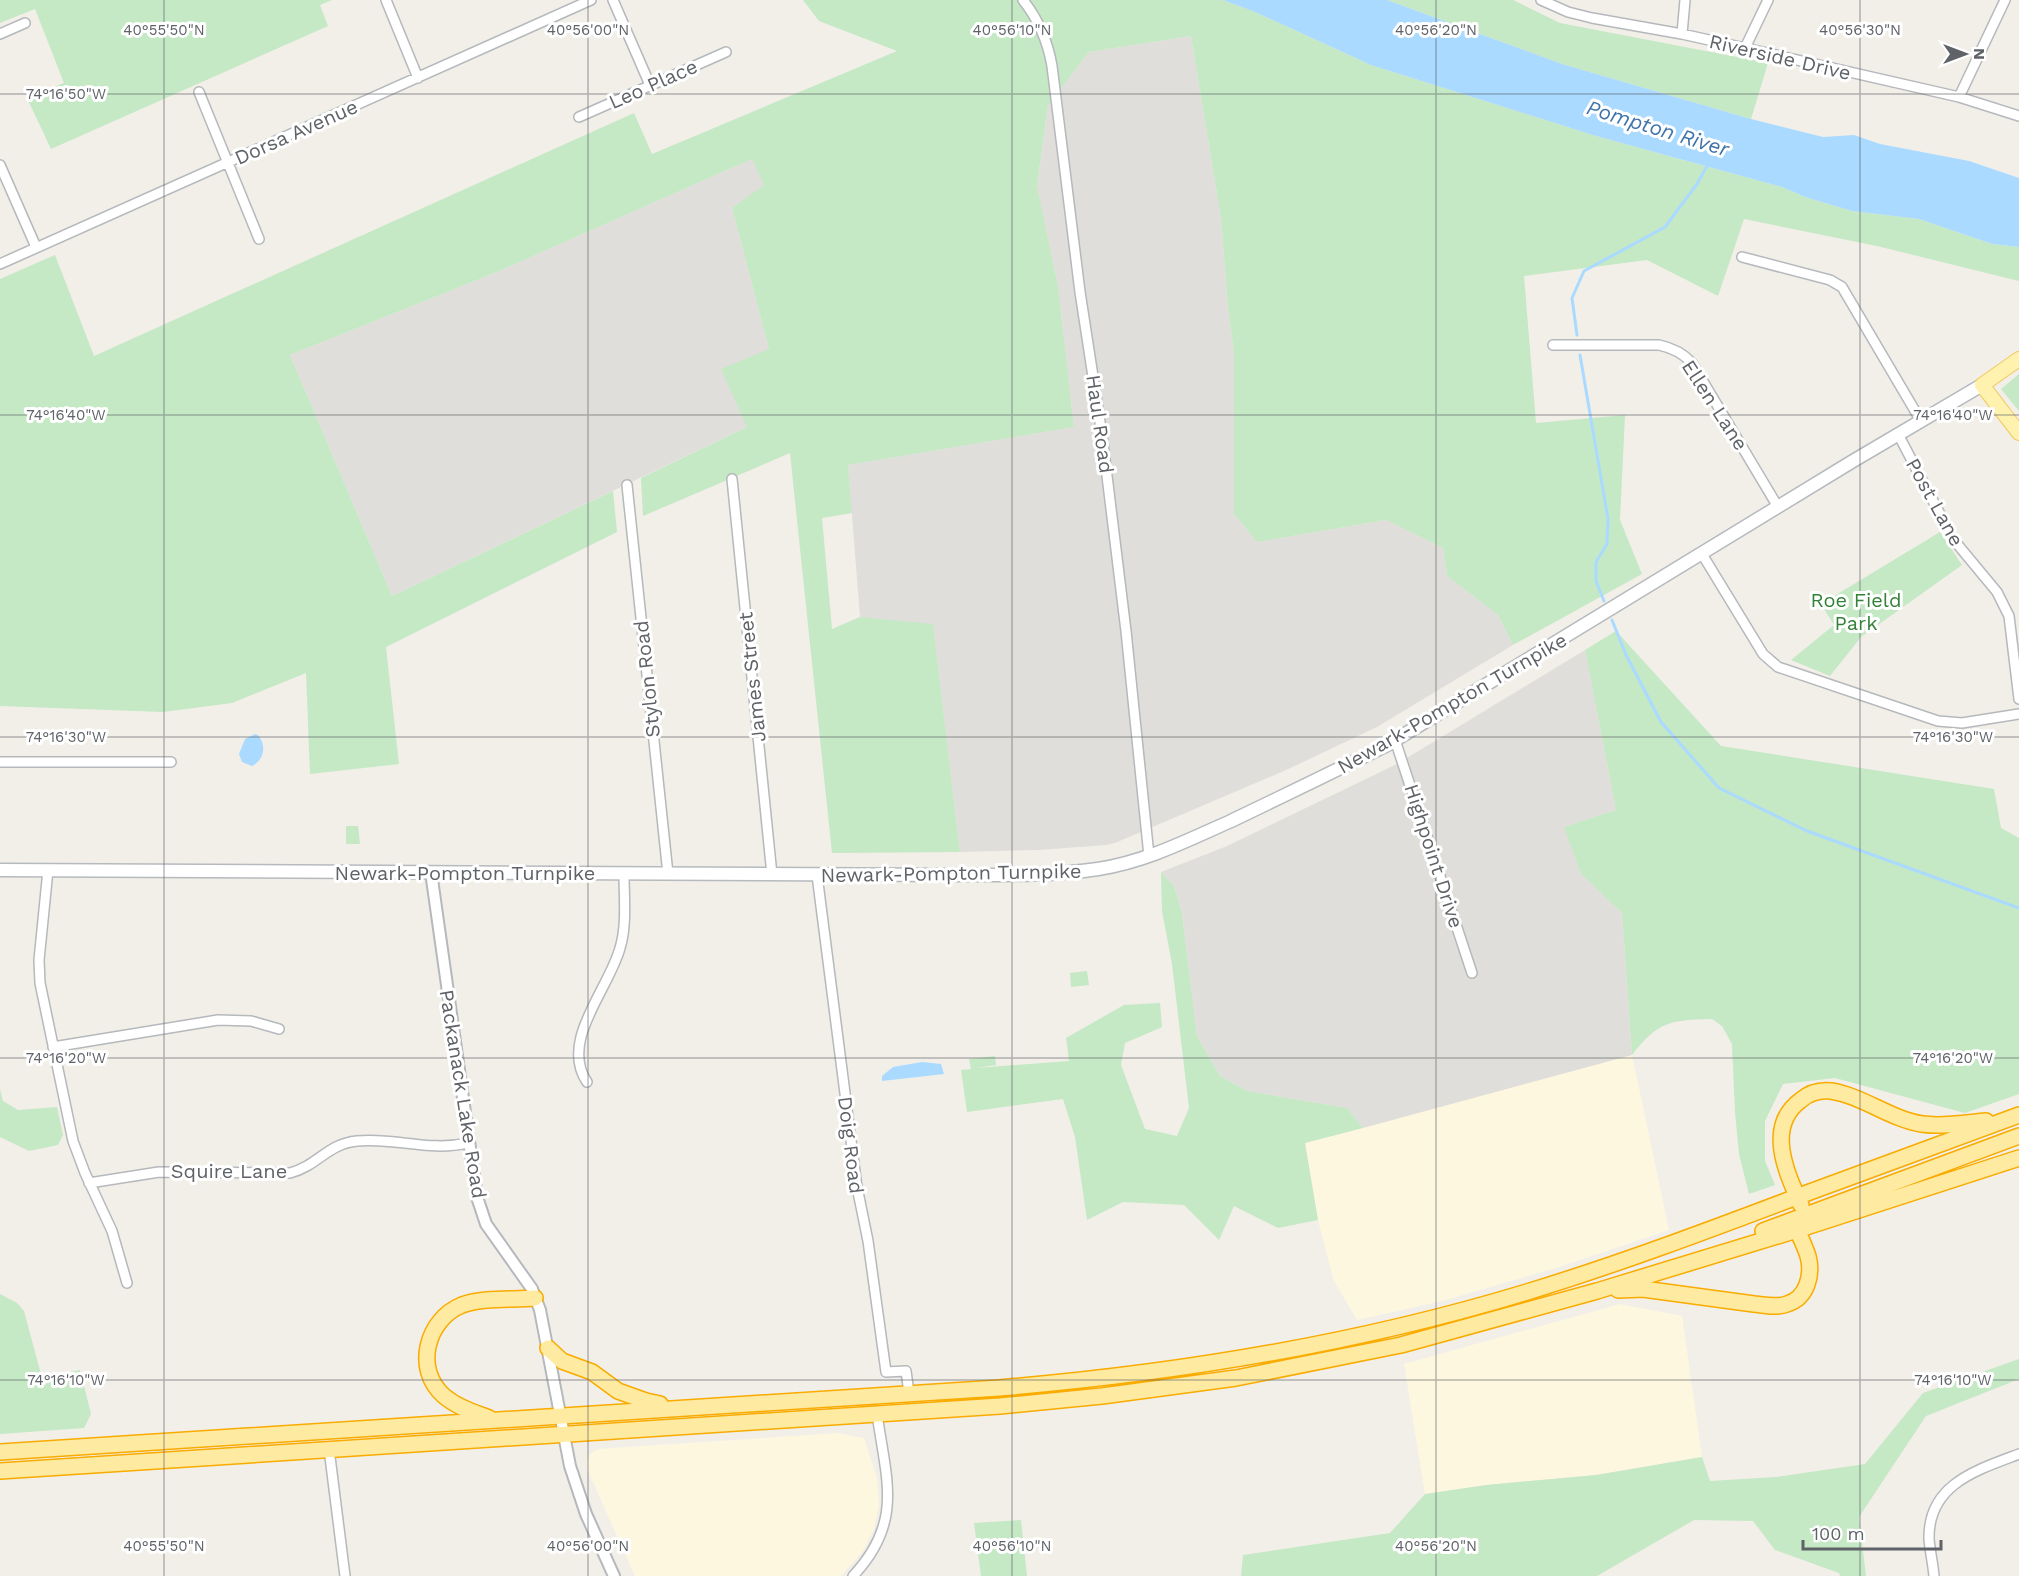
<svg xmlns="http://www.w3.org/2000/svg" width="2019" height="1576" viewBox="0 0 2019 1576" font-family="'Work Sans',sans-serif">
  <style>
    .commercial { fill: #fef7e0 }
    .industrial { fill: #e0deda }
    .green { fill: #c5e8c5 }
    .water { fill: #aadaff }
    .lines { fill: none; stroke-linecap: round; stroke-linejoin: round }
    .stream { stroke: #aadaff; stroke-width: 3 }
    .minor-casing { stroke: #b5b8bc; stroke-width: 12 }
    .tertiary-casing { stroke: #b5b8bc; stroke-width: 14 }
    .secondary-casing { stroke: #b6babf; stroke-width: 15 }
    .primary-casing { stroke: #f2c960; stroke-width: 16 }
    .trunk-casing { stroke: #f9ab00; stroke-width: 18 }
    .minor { stroke: #fff; stroke-width: 9 }
    .tertiary { stroke: #fff; stroke-width: 10 }
    .secondary { stroke: #fff; stroke-width: 12 }
    .primary { stroke: #fff2af; stroke-width: 14 }
    .trunk { stroke: #feeaa1; stroke-width: 15 }
    .ticks { fill: none; stroke: #5f6368; stroke-width: 1.5; stroke-opacity: 0.45 }
    .labels { text-anchor: middle; dominant-baseline: central; stroke-width: 6; stroke-linejoin: round; paint-order: stroke }
    .street-label { font-size: 20px; fill: #5f6368; stroke: #fff }
    .park-label { font-size: 20px; fill: #348238; stroke: #fff }
    .water-label { font-size: 21px; font-style: italic; fill: #4174aa; stroke: #fff }
    .ticks-label { font-size: 15px; text-anchor: middle; fill: #5f6368; stroke: #fff; stroke-width: 6; stroke-linejoin: round; paint-order: stroke }
  </style>
  <rect width="100%" height="100%" fill="#f1efe8"/>
  <!-- commercial -->
  <path class="commercial" d="M1632 1055 1669 1230 1556 1268 1442 1301 1357 1320 1334 1281 1318 1220 1305 1143Z
    M1620 1304 1682 1316 1702 1457 1596 1475 1486 1485 1425 1494 1404 1364Z
    M837 1433 864 1438 877 1478 879 1505 874 1529 863 1551 841 1576H635L587 1469V1461L590 1454 598 1449Z"/>
  <!-- industrial -->
  <path class="industrial" d="M1191 36 1221 218 1228 307 1234 352V514L1257 542 1386 520 1443 548 1447 576 1498 615 1513 645 1377 727 1284 771 1115 843 1106 845 1039 850 960 852 933 625 860 617 848 465 1074 427 1058 286 1037 187 1048 105 1089 52Z
    M752 159 765 185 732 208 769 349 747 427 392 596 290 355 497 272Z
    M1585 650 1616 810 1565 827 1581 874 1622 913 1632 1055 1363 1128 1347 1108 1247 1091 1220 1076 1197 1036 1182 913 1174 886 1161 872 1227 846 1397 764Z"/>
  <!-- green -->
  <path class="green" d="M0 0H332L320 5 328 26 51 149 27 98 64 83 35 9 0 23Z
    M803 0H1223L1255 12 1371 65 1596 136 1782 187 1805 197 1852 211 1919 219 1992 244 2019 247V281L1877 246 1744 219 1718 296 1647 260 1524 276 1536 423 1625 415 1620 520 1642 574 1513 645 1498 615 1447 576 1443 548 1386 520 1257 542 1234 514V352L1228 307 1221 218 1191 36 1089 52 1048 105 1037 186 1058 286 1074 427 848 465 852 513 822 518 832 629 860 617 933 624 960 852 832 853 790 453 643 516 641 478 747 427 721 369 769 349 732 208 764 185 752 159 497 272 290 355 392 596 613 491 617 532 386 647 399 764 310 774 306 673 232 703 163 712 0 706V279L55 255 94 356 634 113 652 154 897 51 819 21Z
    M1387 0H1513L1560 23 1768 63 1751 119 1562 64Z
    M2019 374V411L2001 389Z
    M1940 532 1962 565 1861 637 1830 676 1791 660 1834 625 1821 604Z
    M1616 631 1721 746 1994 789 2001 828 2019 838V1094L1965 1113 1835 1078 1783 1084 1765 1121V1161L1775 1185 1749 1194 1739 1154 1735 1112 1732 1044 1722 1026 1712 1019C1671 1020 1658 1021 1632 1055L1622 913 1581 874 1564 827 1616 810 1585 650Z
    M346 826H358L360 844H346Z
    M1161 872 1174 886 1182 913 1197 1036 1220 1076 1247 1091 1347 1108 1363 1128 1305 1143 1318 1220 1278 1228 1234 1206 1219 1240 1184 1205 1123 1202 1087 1220 1075 1137 1063 1099 967 1112 961 1070 971 1069 969 1059 995 1056 996 1065 975 1068 1069 1061 1066 1038 1124 1005 1160 1003 1162 1027 1125 1043 1121 1065 1145 1129 1177 1136 1189 1108 1172 964 1162 911Z
    M1087 971 1089 985 1071 987 1070 973Z
    M0 1089 3 1101 18 1110 57 1107 63 1135 58 1145 29 1151 0 1137Z
    M0 1294 17 1303 24 1311 42 1378 80 1370 91 1414 84 1428 0 1434Z
    M2019 1359V1379L1926 1416 1859 1517 1866 1576H1840L1839 1573 1775 1550 1753 1521 1694 1520 1597 1576H1241L1243 1555 1390 1533 1425 1494 1486 1485 1596 1475 1702 1457 1710 1481 1776 1477 1865 1464 1923 1393Z
    M1021 1520 1027 1576H981L974 1523Z"/>
  <!-- water -->
  <path class="water" d="M1223 0H1387L1562 64 1751 119 1823 137 1854 135 1880 144 1969 161 2019 178V247L1992 244 1919 219 1852 211 1805 197 1782 187 1596 136 1371 65 1255 12Z
    M255 734 258 735C267 746 264 760 252 766L242 762 239 754 245 739Z
    M922 1062 941 1064 944 1074 882 1081V1076L893 1067Z"/>
  <g class="lines">
    <!-- stream -->
    <path class="stream" d="M1577 335 1572 298 1584 271 1665 227 1697 184 1707 166
      M1580 355 1608 519 1607 544 1596 562V581L1604 601
      M1612 620 1626 655 1661 722 1719 788 1807 831 2019 908"/>
    <defs>
      <path id="minor" d="M386 0 418 78
        M613 0 650 85
        M1023 0C1038 19 1048 43 1052 66L1080 292 1102 435 1126 631 1149 856
        M1541 0 1568 12 1592 18 1682 34 1745 48 1959 97 2019 116
        M0 34 25 23
        M1682 34 1685 0
        M1745 48 1768 0
        M199 92 259 239
        M1959 97 2005 0
        M579 117 726 52
        M0 165 36 247
        M1742 257 1830 280 1842 287 1921 421
        M0 264 591 0
        M1553 345H1659C1673 348 1683 353 1692 363L1778 507
        M1898 434 1953 539 1997 592 2009 616 2019 699
        M732 479 772 875
        M627 485 668 874
        M1702 554 1763 654 1778 667 1938 721 1962 723 2019 714
        M1395 740 1472 973
        M0 762H171
        M48 870 39 960 40 983 73 1141 85 1173 112 1231 127 1283
        M817 875 857 1187 868 1241 886 1372 906 1371 909 1393
        M53 1047 218 1020 251 1021 279 1029
        M587 1082C559 1041 609 989 620 948 627 926 624 897 624 874
        M89 1183 159 1172 290 1173C319 1165 327 1144 357 1141 395 1137 428 1152 468 1143
        M329 1449 345 1576
        M853 1576C904 1522 886 1479 877 1414
        M1934 1576C1933 1564 1930 1551 1929 1539 1928 1484 1977 1470 2019 1454"/>
      <path id="tertiary" d="M431 872 477 1197 486 1224 532 1289 540 1310 570 1466 586 1514 614 1576"/>
      <path id="secondary" d="M0 870 956 875C1004 875 1051 876 1098 869 1145 862 1188 840 1231 821 1283 796 1335 771 1387 745L1853 461 1982 385"/>
      <path id="primary" d="M2019 359 1982 385 2019 433"/>
      <path id="trunk" d="M1801 1205C1786 1172 1765 1126 1801 1100 1809 1093 1820 1090 1831 1091 1863 1096 1890 1119 1922 1124 1943 1127 1965 1123 1986 1121
        M1763 1231 2019 1136
        M1618 1290 1643 1289 1754 1304C1764 1305 1777 1308 1787 1304 1807 1298 1813 1275 1808 1256 1804 1244 1798 1232 1793 1221
        M548 1348 562 1361 592 1372 618 1391 646 1401 660 1404
        M489 1418C473 1412 457 1407 444 1396 413 1369 427 1319 462 1305 484 1297 512 1300 535 1298
        M0 1452 999 1388C1178 1373 1356 1344 1527 1292 1619 1264 1709 1230 1799 1196 1872 1169 1946 1142 2019 1115
        M0 1471 1000 1406 1102 1396 1236 1378 1401 1345 1597 1291 1797 1230 2019 1158"/>
    </defs>
    <!-- minor casing -->
    <use href="#minor" class="minor-casing"/>
    <!-- tertiary casing -->
    <use href="#tertiary" class="tertiary-casing"/>
    <!-- secondary casing -->
    <use href="#secondary" class="secondary-casing"/>
    <!-- primary casing -->
    <use href="#primary" class="primary-casing"/>
    <!-- trunk casing -->
    <use href="#trunk" class="trunk-casing"/>
    <!-- minor -->
    <use href="#minor" class="minor"/>
    <!-- tertiary -->
    <use href="#tertiary" class="tertiary"/>
    <!-- secondary -->
    <use href="#secondary" class="secondary"/>
    <!-- primary -->
    <use href="#primary" class="primary"/>
    <!-- trunk -->
    <use href="#trunk" class="trunk"/>
  </g>
  <!-- ticks -->
  <path class="ticks" d="M164 0V1576M588 0V1576M1012 0V1576M1436 0V1576M1860 0V1576M0 94H2019M0 415H2019M0 737H2019M0 1058H2019M0 1380H2019"/>
  <g class="labels">
    <!-- street labels -->
    <g class="street-label">
      <text transform="translate(1780 57) rotate(13)">Riverside Drive</text>
      <text transform="translate(653 84) rotate(-24)">Leo Place</text>
      <text transform="translate(296 132) rotate(-24)">Dorsa Avenue</text>
      <text transform="translate(1715 405) rotate(57)">Ellen Lane</text>
      <text transform="translate(1100 424) rotate(82)">Haul Road</text>
      <text transform="translate(1935 502) rotate(61)">Post Lane</text>
      <text transform="translate(752 677) rotate(-96)">James Street</text>
      <text transform="translate(647 679) rotate(-96)">Stylon Road</text>
      <text transform="translate(1452 703) rotate(-30)">Newark-Pompton Turnpike</text>
      <text transform="translate(1434 856) rotate(72)">Highpoint Drive</text>
      <text x="465" y="873">Newark-Pompton Turnpike</text>
      <text transform="translate(951 873) rotate(-1)">Newark-Pompton Turnpike</text>
      <text transform="translate(463 1094) rotate(81)">Packanack Lake Road</text>
      <text transform="translate(851 1145) rotate(83)">Doig Road</text>
      <text x="229" y="1171">Squire Lane</text>
    </g>
    <!-- park labels -->
    <g class="park-label">
      <text x="1856" y="600">Roe Field<tspan x="1856" dy="23">Park</tspan></text>
    </g>
    <!-- water labels -->
    <g class="water-label">
      <text transform="translate(1658 128) rotate(17)">Pompton River</text>
    </g>
  </g>
  <g class="ticks-label">
    <text x="164" y="35">40°55'50"N</text>
    <text x="588" y="35">40°56'00"N</text>
    <text x="1012" y="35">40°56'10"N</text>
    <text x="1436" y="35">40°56'20"N</text>
    <text x="1860" y="35">40°56'30"N</text>
    <text x="66" y="99">74°16'50"W</text>
    <text x="1953" y="420">74°16'40"W</text>
    <text x="66" y="420">74°16'40"W</text>
    <text x="1953" y="742">74°16'30"W</text>
    <text x="66" y="742">74°16'30"W</text>
    <text x="1953" y="1063">74°16'20"W</text>
    <text x="66" y="1063">74°16'20"W</text>
    <text x="1953" y="1385">74°16'10"W</text>
    <text x="66" y="1385">74°16'10"W</text>
    <text x="164" y="1551">40°55'50"N</text>
    <text x="588" y="1551">40°56'00"N</text>
    <text x="1012" y="1551">40°56'10"N</text>
    <text x="1436" y="1551">40°56'20"N</text>
  </g>
  <!-- north arrow -->
  <g transform="translate(1965 54) rotate(90)" stroke="#ffffff" stroke-width="4.5" paint-order="stroke">
  <path d="M0-4.5L10 22L0 15L-10 22Z" fill="#5f6368"/>
  <text y="-9" font-size="16" font-weight="bold" text-anchor="middle" fill="#5f6368">N</text>
  </g>
  <!-- scale -->
  <path d="M1803 1540v9h138v-9" fill="none" stroke="#5f6368" stroke-width="3"/>
  <text x="1812" y="1540" font-size="18" fill="#5f6368" stroke="#ffffff" stroke-width="4.5" paint-order="stroke">100 m</text>
</svg>
